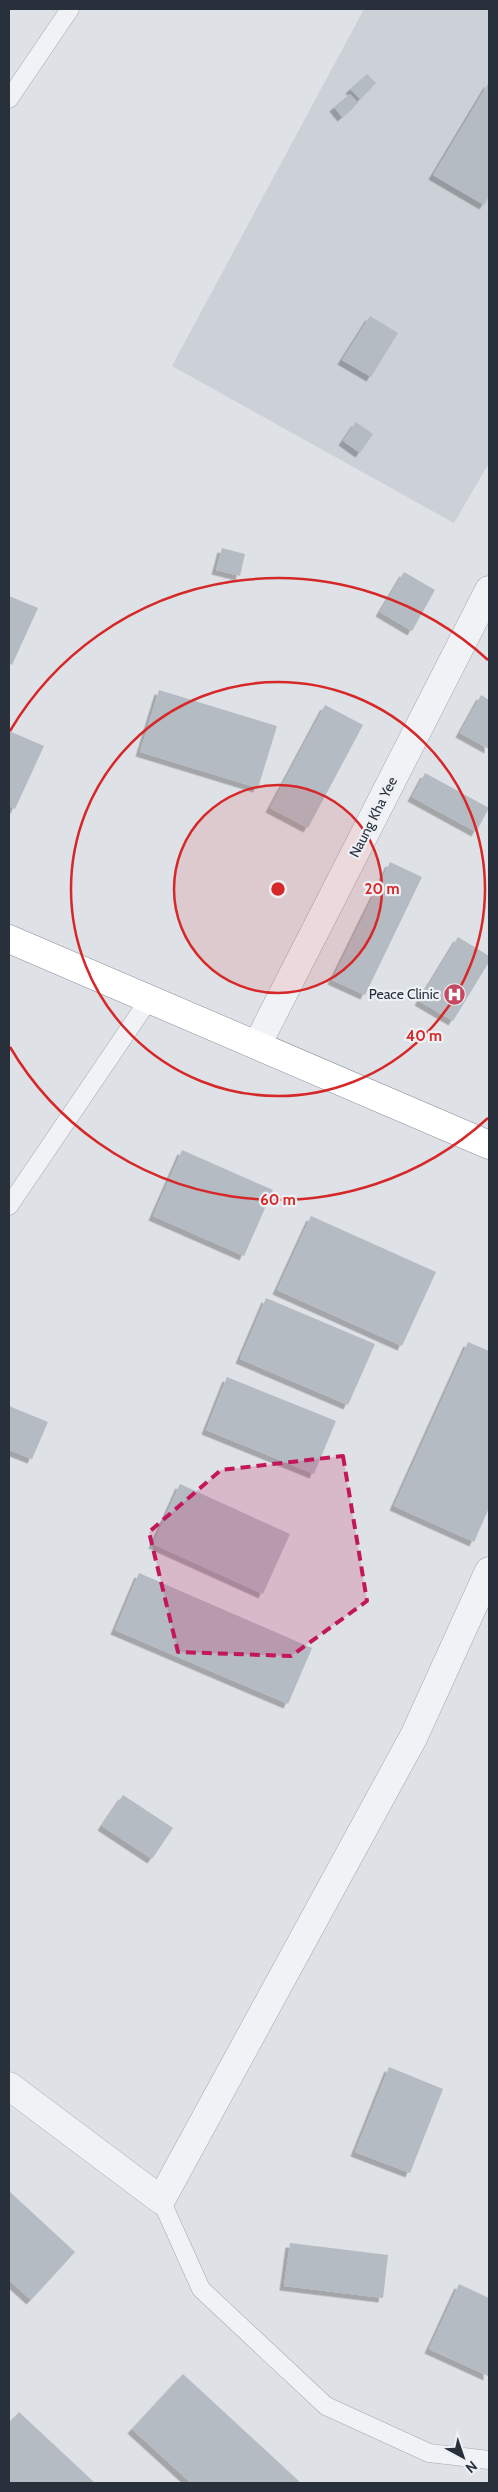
<svg xmlns="http://www.w3.org/2000/svg" width="498" height="2492" viewBox="0 0 498 2492" font-family="Cabin,sans-serif">
  <style>
    .built { fill: #ccd1d8 }
    .building { fill: #b5bbc3; filter: url(#shadow) }
    .lines { fill: none; stroke-linecap: round; stroke-linejoin: round }
    .lane-casing { stroke: #a4a8b0; stroke-width: 19 }
    .street-casing { stroke: #a4a8b0; stroke-width: 29 }
    .highway-casing { stroke: #86909c; stroke-width: 29 }
    .lane { stroke: #f0f2f5; stroke-width: 18 }
    .street { stroke: #f0f2f5; stroke-width: 28 }
    .highway { stroke: #fff; stroke-width: 28 }
    .marked { fill: #c2185b; fill-opacity: 0.2; stroke: #c2185b; stroke-width: 4; stroke-dasharray: 10 6; stroke-linejoin: round }
    .ring { fill: none; stroke: #d62828; stroke-width: 2.5 }
    .labels { text-anchor: middle; dominant-baseline: central; stroke-width: 4.5; stroke-linejoin: round; paint-order: stroke }
    .street-label { font-size: 14px; fill: #28303c; stroke: #edf0f4 }
    .poi-label { font-size: 14px; fill: #28303c; stroke: #edf0f4; text-anchor: end }
    .centre { fill: #d62828; stroke: #edf0f4; stroke-width: 2.5 }
    .ring-label { font-size: 15px; text-anchor: middle; font-weight: bold; fill: #d62828; stroke: #edf0f4; stroke-width: 4.5; stroke-linejoin: round; paint-order: stroke }
  </style>
  <defs>
    <filter id="shadow"><feDropShadow dx="-4.5" dy="4.5" stdDeviation="0" flood-color="#0004"/></filter>
  </defs>
  <rect width="100%" height="100%" fill="#dee1e6"/>
  <!-- built -->
  <path class="built" d="M364 9H489V463L454 523 172 366Z"/>
  <!-- building -->
  <path class="building" d="M367 74 376 83 360 99 350 89Z
    M489 82V196L484 205 433 175Z
    M350 94 358 103 342 117 334 107Z
    M370 316 398 333 371 377 342 360Z
    M356 422 373 434 360 453 343 441Z
    M222 548 245 554 240 576 216 570Z
    M404 572 435 590 412 631 380 612Z
    M9 596 38 608 12 665 9 663Z
    M159 690 277 726 258 788 140 752Z
    M481 695 489 700V749L460 733Z
    M325 705 363 725 308 828 270 808Z
    M9 731 44 746 15 809 9 806Z
    M425 773 489 808 476 832 412 797Z
    M390 862 422 877 365 995 332 980Z
    M458 937 489 956V962L453 1021 419 1001Z
    M182 1150 273 1190 244 1256 153 1216Z
    M311 1216 436 1272 402 1346 277 1290Z
    M266 1298 375 1344 348 1405 240 1359Z
    M468 1342 489 1351V1508L474 1542 394 1506Z
    M227 1377 336 1421 314 1474 206 1430Z
    M9 1406 48 1422 32 1459 9 1450Z
    M180 1484 290 1534 263 1594 153 1544Z
    M139 1573 312 1648 288 1704 115 1630Z
    M123 1795 173 1828 152 1859 102 1826Z
    M389 2067 443 2089 410 2173 355 2152Z
    M9 2191 75 2252 31 2300 9 2280Z
    M290 2243 388 2255 383 2298 284 2286Z
    M459 2284 489 2298 488 2376 429 2349Z
    M183 2374 301 2483H191L132 2429Z
    M19 2412 95 2483H9V2423Z"/>
  <g class="lines">
    <defs>
      <path id="lane" d="M9 99 70 9
        M9 1206 150 998
        M161 2200 201 2289 326 2406 429 2453 489 2460"/>
      <path id="street" d="M257 1045 489 590
        M9 2086 161 2200 414 1736 489 1571"/>
      <path id="highway" d="M9 939 489 1145"/>
    </defs>
    <!-- lane casing -->
    <use href="#lane" class="lane-casing"/>
    <!-- street casing -->
    <use href="#street" class="street-casing"/>
    <!-- highway casing -->
    <use href="#highway" class="highway-casing"/>
    <!-- lane -->
    <use href="#lane" class="lane"/>
    <!-- street -->
    <use href="#street" class="street"/>
    <!-- highway -->
    <use href="#highway" class="highway"/>
  </g>
  <!-- marked area -->
  <path class="marked" d="M343 1456 367 1601 291 1656 178 1652 149 1532 221 1470Z"/>
  <!-- distance rings -->
  <circle cx="278" cy="889" r="104" fill="#d62828" fill-opacity=".12"/>
  <g class="ring">
    <circle cx="278" cy="889" r="104"/>
    <circle cx="278" cy="889" r="207"/>
    <path d="M488 1118A311 311 0 0 1 10 1047M10 731A311 311 0 0 1 488 660"/>
  </g>
  <!-- icons -->
  <defs>
    <symbol id="hospital-disc" viewBox="-11 -11 22 22"><circle r="9.5" fill="#c54961" stroke="#edf0f4"/><path d="M-5-5h3v3.5h4V-5h3V5h-3V1.5h-4V5h-3Z" fill="#fff"/></symbol>
  </defs>
  <g fill-rule="evenodd">
    <use href="#hospital-disc" x="442" y="982" width="25" height="25"/>
  </g>
  <g class="labels">
    <!-- street labels -->
    <g class="street-label">
      <text transform="translate(373 817) rotate(-63)">Naung Kha Yee</text>
    </g>
    <!-- poi labels -->
    <g class="poi-label">
      <text x="439" y="994">Peace Clinic</text>
    </g>
  </g>
  <circle cx="278" cy="889" r="8" class="centre"/>
  <g class="ring-label">
    <text x="382" y="894">20 m</text>
    <text x="424" y="1041">40 m</text>
    <text x="278" y="1205">60 m</text>
  </g>
  <!-- border -->
  <rect width="498" height="2492" fill="none" stroke="#28303c" stroke-width="20"/>
  <!-- north arrow -->
  <g transform="translate(463 2457) rotate(140)" stroke="#edf0f4" stroke-width="4" paint-order="stroke">
  <path d="M0-4L9 19L0 12L-9 19Z" fill="#28303c"/>
  <text y="-8" font-size="14" font-weight="bold" text-anchor="middle" fill="#28303c">N</text>
  </g>
</svg>
